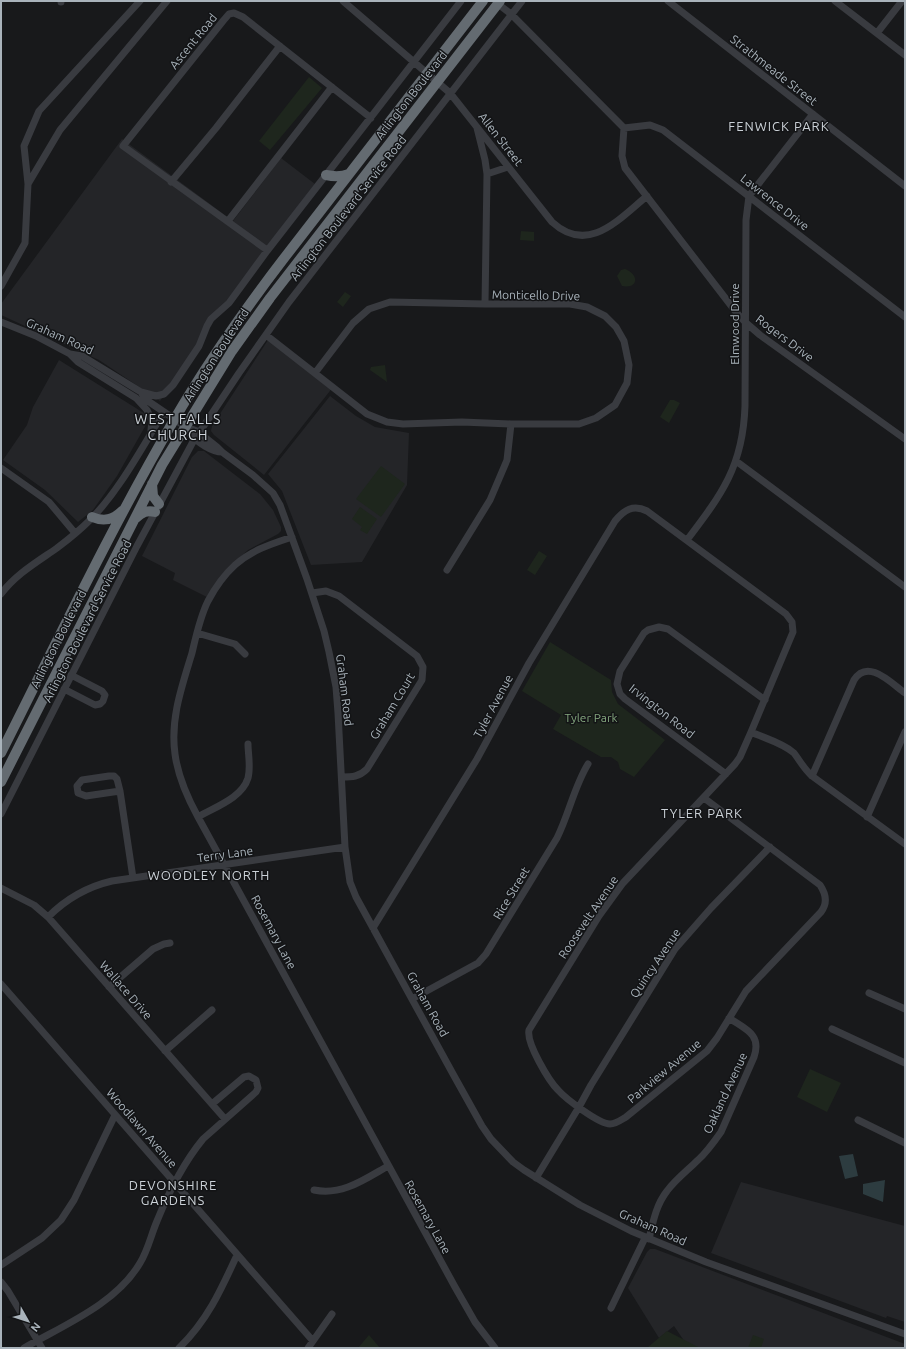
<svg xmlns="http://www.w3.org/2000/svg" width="906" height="1349" viewBox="0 0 906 1349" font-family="Ubuntu,sans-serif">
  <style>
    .built { fill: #242528 }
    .green { fill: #1e261d }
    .water { fill: #2d3c40 }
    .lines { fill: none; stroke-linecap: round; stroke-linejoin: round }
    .minor { stroke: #393b40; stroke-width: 7 }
    .highway { stroke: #646b71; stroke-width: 10 }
    .labels { text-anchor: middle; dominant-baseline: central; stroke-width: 3; stroke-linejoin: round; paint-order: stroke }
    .street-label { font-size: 12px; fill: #a9b3bb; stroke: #131416 }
    .park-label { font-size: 12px; fill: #85a87f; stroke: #131416 }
    .neighbourhood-label { font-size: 13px; letter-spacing: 1px; fill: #cbd1d7; stroke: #131416 }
    .quarter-label { font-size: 14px; letter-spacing: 1px; fill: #cbd1d7; stroke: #131416 }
  </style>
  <rect width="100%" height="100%" fill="#18191b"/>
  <!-- built -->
  <path class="built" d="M122 139 233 221 281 158 315 184 229 299 198 343 160 401 99 360 1 315V304Z
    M270 337 333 387 264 475 214 435 211 431 212 426Z
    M59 360 147 415V423L117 476 93 510 78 522 45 490 3 460 27 425 33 407Z
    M330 396 356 416 375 427 409 433 407 485 362 562 311 565 282 491 268 474Z
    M198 451H204L260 494 273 510 281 527V531L278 534 248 550 224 572 207 597 173 580 175 573 142 556 192 457Z
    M741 1182 905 1226V1322L887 1316 886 1318 711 1253Z
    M650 1249H655L905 1344V1348H689L674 1326 659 1338 628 1288 647 1252Z"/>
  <!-- green -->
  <path class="green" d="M309 77 322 88 270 150 259 141Z
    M521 231 534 232V241L520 240Z
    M625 269C640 275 638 289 622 286L617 276 621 270Z
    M345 292 351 296 343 307 337 302Z
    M385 365 387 382 370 370 371 367Z
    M670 400H674L680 403 669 423 660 417Z
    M381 466 405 484 381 517 356 499Z
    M360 507 377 519 367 534 360 530 362 527 352 519Z
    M539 551 547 556 535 575 527 570Z
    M550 642 611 680 612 692 618 704 665 740 634 777 620 769 618 762 611 757H601L553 729 561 715 522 691Z
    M810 1069 841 1083 827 1112 797 1097Z
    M667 1331 700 1348H647Z
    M369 1335 380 1348H358Z
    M753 1335 764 1339 761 1348H748Z"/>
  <!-- water -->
  <path class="water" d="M853 1154 858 1176 845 1179 839 1156Z
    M885 1180 883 1202 863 1194V1184Z"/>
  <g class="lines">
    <!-- minor -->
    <path class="minor" d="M61 1V2
      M343 1 450 93 552 222C588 255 618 220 647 196
      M668 1 905 186
      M835 1 905 55
      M498 4 511 14 624 128
      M877 33 902 1
      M477 128 485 160 487 174 485 304
      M624 128 622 156 625 168 736 312 745 322 760 335 905 439
      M624 128 650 125 663 130 905 317
      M487 174 508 167
      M171 182 216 128 280 46
      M28 184 24 146 39 111 140 1
      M228 221 332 87
      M267 250 123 146 223 21 229 14 234 13 243 17 371 118
      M1 286 25 243 28 184 60 130 167 1
      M1 322 36 336 70 354 82 356 141 392 145 399 186 427 197 431 217 447 222 452 253 475 273 493 280 505 307 579 324 631 329 652 336 687 338 713 345 847 350 882 356 897 373 928 453 1074 482 1126 491 1139 513 1162 524 1170 580 1205 631 1231 706 1262 905 1334
      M266 335 367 414 387 422 403 424 462 422 511 424H579L596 418 615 405 627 383 629 365 624 341 616 327 605 316 587 307 570 304H485L390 302 369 309 353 323 315 373
      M70 354 78 362 136 398 147 410 152 421 151 430
      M141 392 156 396 164 394 173 385 199 346 207 326 211 319 229 303 267 251 461 1
      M186 427C187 429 189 433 191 435 197 442 212 452 222 452
      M199 433 239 373 289 302 522 1
      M736 461 905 587
      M1 468 49 502 75 533
      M292 537C271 544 252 550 235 565 224 575 215 588 208 601 200 617 196 636 192 653 182 686 170 719 175 754 178 777 187 797 198 817L455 1287 475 1322 495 1348
      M687 540C722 494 743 466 745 406L746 220 749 196 813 114
      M447 570 490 500 507 460 511 424
      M312 593 326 591 339 596 417 656 423 667 422 680 367 769C359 777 352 777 342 777
      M1 594C16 574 37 562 57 548 69 539 80 530 90 520 120 490 142 447 164 412
      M197 633 235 644 245 654
      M64 689 95 705 100 704 103 701 105 695 102 691 71 675
      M751 732C764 738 783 743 794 753 800 761 804 769 812 776L905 844
      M726 774 625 699 620 694 617 684 620 671 644 633 648 630 659 627 668 629 765 700
      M109 776H114L117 779 120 791 86 796 78 793 77 786 82 780Z
      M812 776 854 680C868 658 891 683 905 693
      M120 791 133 878
      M1 814 137 546 195 438
      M198 817C215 807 242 798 248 778 251 767 248 754 248 744
      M867 817 905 732
      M1 888 34 905 48 917 225 1119
      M48 917C66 899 86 887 112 881L345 847
      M373 928 477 759 529 663 615 521C624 510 633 504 647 511L786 614 792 622 793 632 751 732 740 757 735 764 623 883 599 916 529 1030C526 1043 549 1081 558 1090 566 1099 599 1124 610 1124 616 1124 621 1120 626 1117L707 1051 717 1038 746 991 821 912C828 903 826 894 820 885L704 798
      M1 984 313 1341
      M109 987 153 949 164 944 170 943
      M869 993 905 1009
      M412 999 478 963 486 954 557 838C569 814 574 787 588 764
      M832 1029 905 1063
      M165 1051 212 1010
      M858 1120 905 1143
      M536 1178 579 1107 591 1085 675 949 711 908 770 847
      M314 1190C342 1196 365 1179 388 1166
      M649 1239C653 1222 656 1205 667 1191 676 1179 688 1170 698 1160 707 1152 714 1142 721 1132L754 1057C762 1034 745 1029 729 1018
      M1 1265 42 1238 61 1220 74 1200 115 1115
      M1 1282 8 1291 42 1348
      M611 1308 645 1238
      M24 1348C64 1325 116 1304 140 1263 148 1250 151 1235 157 1221 168 1194 185 1161 203 1139L256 1092 258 1088 256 1080 249 1076 244 1077 212 1104
      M179 1348C207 1321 221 1290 237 1255
      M308 1348 332 1314"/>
    <!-- highway -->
    <path class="highway" d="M326 175C335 177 341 177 349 174
      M152 484 153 496 159 504
      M92 517C104 522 113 520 122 511
      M136 518C142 512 147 510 155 512
      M1 753C57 642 111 528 174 420 207 363 245 309 285 257L483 1
      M1 782 162 465 232 351 270 298 500 1"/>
  </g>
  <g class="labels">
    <!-- street labels -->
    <g class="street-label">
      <text transform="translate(193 41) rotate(-51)">Ascent Road</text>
      <text transform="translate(774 70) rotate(38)">Strathmeade Street</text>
      <text transform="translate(411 95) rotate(-52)">Arlington Boulevard</text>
      <text transform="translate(501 139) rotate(52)">Allen Street</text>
      <text transform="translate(775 202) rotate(38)">Lawrence Drive</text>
      <text transform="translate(348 208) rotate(-52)">Arlington Boulevard Service Road</text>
      <text transform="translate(536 295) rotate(1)">Monticello Drive</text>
      <text transform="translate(734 324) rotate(-90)">Elmwood Drive</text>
      <text transform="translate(60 336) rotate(24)">Graham Road</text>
      <text transform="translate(785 338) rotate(37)">Rogers Drive</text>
      <text transform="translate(216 355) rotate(-57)">Arlington Boulevard</text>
      <text transform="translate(87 621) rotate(-63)">Arlington Boulevard Service Road</text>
      <text transform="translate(58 639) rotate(-63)">Arlington Boulevard</text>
      <text transform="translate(345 690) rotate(83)">Graham Road</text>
      <text transform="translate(392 706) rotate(-59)">Graham Court</text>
      <text transform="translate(493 706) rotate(-62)">Tyler Avenue</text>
      <text transform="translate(662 711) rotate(38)">Irvington Road</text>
      <text transform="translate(225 854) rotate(-8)">Terry Lane</text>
      <text transform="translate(511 893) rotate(-59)">Rice Street</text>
      <text transform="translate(588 917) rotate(-56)">Roosevelt Avenue</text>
      <text transform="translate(274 932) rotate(62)">Rosemary Lane</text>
      <text transform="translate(655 963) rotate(-56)">Quincy Avenue</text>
      <text transform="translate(126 990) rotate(49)">Wallace Drive</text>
      <text transform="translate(428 1004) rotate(61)">Graham Road</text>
      <text transform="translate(664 1071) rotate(-40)">Parkview Avenue</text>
      <text transform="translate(725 1093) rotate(-65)">Oakland Avenue</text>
      <text transform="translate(142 1128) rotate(49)">Woodlawn Avenue</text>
      <text transform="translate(428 1217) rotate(61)">Rosemary Lane</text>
      <text transform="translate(653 1227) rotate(24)">Graham Road</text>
    </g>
    <!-- park labels -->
    <g class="park-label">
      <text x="591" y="717">Tyler Park</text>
    </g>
    <!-- neighbourhood labels -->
    <g class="neighbourhood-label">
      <text x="779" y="126">FENWICK PARK</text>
      <text x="702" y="813">TYLER PARK</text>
      <text x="209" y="875">WOODLEY NORTH</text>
      <text x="173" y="1185">DEVONSHIRE<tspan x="173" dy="15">GARDENS</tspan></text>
    </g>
    <!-- quarter labels -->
    <g class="quarter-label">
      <text x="178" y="419">WEST FALLS<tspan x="178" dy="16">CHURCH</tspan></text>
    </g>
  </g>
  <!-- border -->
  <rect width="906" height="1349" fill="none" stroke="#a9b3bb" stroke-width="4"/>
  <!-- north arrow -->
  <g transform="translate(28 1321) rotate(129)" stroke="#131416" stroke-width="3" paint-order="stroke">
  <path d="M0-3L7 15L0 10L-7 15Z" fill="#a9b3bb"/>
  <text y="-6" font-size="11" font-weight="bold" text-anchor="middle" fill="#a9b3bb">N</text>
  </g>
</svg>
